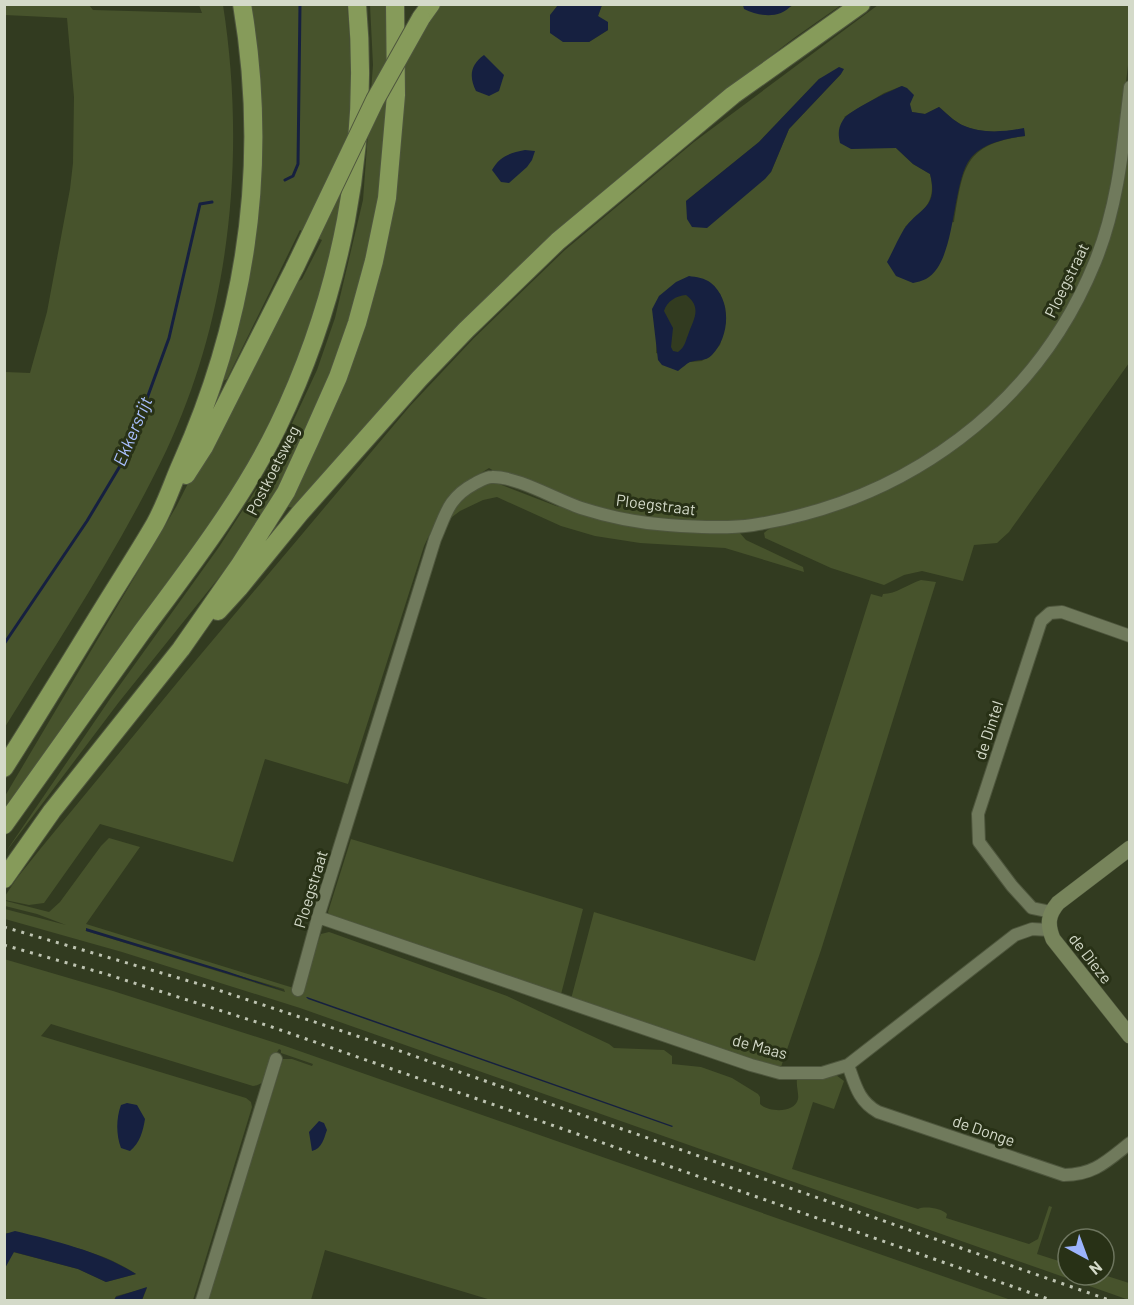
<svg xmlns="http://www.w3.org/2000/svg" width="1134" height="1305" viewBox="0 0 1134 1305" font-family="Barlow,sans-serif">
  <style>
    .green { fill: #47532c; fill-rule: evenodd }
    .water { fill: #162040; fill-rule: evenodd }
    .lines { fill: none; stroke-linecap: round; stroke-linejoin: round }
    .stream { stroke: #162040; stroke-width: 3 }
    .street-casing { stroke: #4e563d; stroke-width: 14 }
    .secondary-casing { stroke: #4e563d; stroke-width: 16 }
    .highway-casing { stroke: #4e563d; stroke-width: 20 }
    .street { stroke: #707a5c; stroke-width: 12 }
    .secondary { stroke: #77845b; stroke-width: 15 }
    .highway { stroke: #869b5a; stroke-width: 18 }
    .rail { stroke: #bec4b2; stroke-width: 3; stroke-dasharray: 3 6; stroke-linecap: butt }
    .highway-bridge-casing { stroke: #4e563d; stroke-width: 20; stroke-linecap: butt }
    .highway-bridge { stroke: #869b5a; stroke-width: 18 }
    .labels { text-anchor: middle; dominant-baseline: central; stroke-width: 6; stroke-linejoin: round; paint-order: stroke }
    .street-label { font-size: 16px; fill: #d4dac9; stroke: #283116 }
    .water-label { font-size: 18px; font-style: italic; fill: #a9bffe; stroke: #283116 }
  </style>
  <rect width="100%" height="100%" fill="#323b20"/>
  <!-- green -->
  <path class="green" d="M89 5 93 10 202 13 199 5H223C246 152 231 312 167 449 121 546 61 636 5 727V372L30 373 47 312 70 189 73 163 74 97 67 18 5 15V5Z
    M251 5H347C362 164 328 334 245 472 214 522 178 569 144 617 97 681 51 744 5 808V796L176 507 286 291 302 279 322 240 300 230 227 379 220 383 239 320Z
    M370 5H387V125L380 201 368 258 332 376 278 490 233 560 119 702 5 853 112 696 219 547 262 480 289 430 317 370 335 318 363 200 373 65Z
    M441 5H558L550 16 589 42 608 30 598 16 602 5H743L745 9 791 7 792 5H841L794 38 679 127 553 233 413 372 294 508 288 507 317 444 394 198 401 143 405 59Z
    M878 5H1129V56L1115 183 1092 260 1055 332 984 415 910 468 872 486 801 511 735 522 667 521 617 513 581 503 510 473 494 471 489 468 459 487 445 502 424 546 348 784 265 759 233 862 100 824 44 903 29 905 5 900V896L17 878 41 848 186 672 410 406 474 338 565 250 694 142ZM841 74 789 129 771 172 686 201 759 142 819 79ZM902 86 912 112 925 114 939 107C946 113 954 121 962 125 981 134 1004 132 1024 129L1025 136C963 144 963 169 954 222L905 227C924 211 937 201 930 174L913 164 896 148 844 117 884 93ZM710 283 720 294 725 307 726 321 720 345 702 361 691 362 656 353 659 296Z
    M1129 137V363L1009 532 997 543 974 545 963 581 922 571 904 575 884 585 831 568 765 538 764 533C776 521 819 515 837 510 850 506 863 500 875 494 980 448 1057 368 1099 261 1109 236 1119 209 1124 183 1126 168 1128 152 1129 137Z
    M494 482 556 506 579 511 739 532 746 540 803 567 804 572 725 548 640 543 595 536 561 526 497 497 483 500 460 511 448 520C457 502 472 484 494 482Z
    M921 580 936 582 821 950 781 1067 766 1065 571 999 594 912 755 961 871 594 882 597 883 594C896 594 908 584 921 580Z
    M109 838 140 847 86 924 300 990 321 934 329 932 332 933 507 996 609 1044 614 1048 664 1050 672 1056V1064L701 1067 732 1078 758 1094 760 1097V1104C767 1112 795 1114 798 1099 799 1094 796 1086 797 1079L836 1075 844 1081 834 1109 813 1102 792 1169 918 1209C925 1206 941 1208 947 1214L946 1218 1029 1244 1038 1239 1049 1206 1052 1207 1037 1254 1068 1264V1275H1104L1129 1283V1300L300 1008 122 952 5 919V909L66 925 37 914 5 906 6 901 49 912 60 902 101 846ZM85 930 284 989 285 992 86 931Z
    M351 839 583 909 559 1002 330 917 328 912Z
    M4 959 113 991 285 1046 1011 1300H491L325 1250 311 1300H208L283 1059H292L312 1066 313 1064 281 1053V1050L279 1049C270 1062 272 1084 253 1086L51 1024 41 1036 246 1098 251 1102 252 1107 193 1300H142L147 1288 116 1296 114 1300H5V1268L13 1252 78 1269 106 1282 136 1274C99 1249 50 1241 7 1233L5 1234Z"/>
  <!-- water -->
  <path class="water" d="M558 5H602L598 16 608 22V30L589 42H563L550 33V15Z
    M743 5H792C779 19 761 17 744 9Z
    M484 55 504 75 499 91 489 96 476 91C469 77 470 65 484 55Z
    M839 67 844 69 841 74 789 129 771 172 765 179 707 228 692 227 687 219 686 201 759 142 819 79Z
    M902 86 907 88 914 95 910 104 912 112 925 114 939 107C946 113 954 121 962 125 982 134 1004 132 1024 128L1025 136C1007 138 982 143 970 159 951 184 957 262 926 279 922 281 917 282 913 283L896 276 887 262C893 251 898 239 904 229 919 207 939 209 930 174L913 164 896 148 851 149 840 143C838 134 838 128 843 120 849 110 890 91 902 86Z
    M525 150 535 151 532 160 527 167 509 183 501 182 492 170C500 156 510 153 525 150Z
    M689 276C696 277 705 278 711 283 732 300 730 337 712 355 705 362 698 359 690 362 686 364 682 368 678 371L662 365 658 360 652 309 659 296 676 282ZM686 295C703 308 693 320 688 335 685 342 685 347 678 352L673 351 671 347 673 328 664 311C667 301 676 296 686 295Z
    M86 928 226 971 285 991 86 931Z
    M306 997H307L673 1126 672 1127 308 999Z
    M127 1103 137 1105 145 1119C143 1131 140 1143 130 1151L121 1148C116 1135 116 1118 121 1105Z
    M319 1121 324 1123 327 1130C324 1138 322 1149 312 1151L309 1132Z
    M15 1231C56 1241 101 1252 136 1274L106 1282 78 1269 14 1252 5 1268V1234Z
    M147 1287 142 1300H114L116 1297Z"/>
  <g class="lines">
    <!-- stream -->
    <path class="stream" d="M285 180 293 176 298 164 300 4
      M4 644 87 521 126 456 169 338 200 204 212 202"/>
    <defs>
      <path id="street" d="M1051 912 1032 908 1012 886 979 842 978 814 1041 621 1050 613 1062 612 1130 636
        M318 917 751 1065 780 1073H822L848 1065 1015 935 1032 929 1049 930
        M298 990 318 917 435 539C446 514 448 498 474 484 480 481 485 477 492 477 516 476 557 500 581 508 609 517 639 523 668 525 695 527 726 529 753 525 906 501 1036 407 1095 262 1118 206 1123 147 1130 87
        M848 1065C855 1084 858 1101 878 1112L1064 1175C1094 1175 1107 1161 1130 1143
        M202 1300 276 1059"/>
      <path id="secondary" d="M1130 848 1058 903C1048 915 1047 924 1053 939L1130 1036"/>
      <path id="highway" d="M421 18 431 4
        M186 475 204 447 295 267
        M218 611 239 588 300 513 419 379 466 330 558 241 733 95 861 4
        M4 768C39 713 73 657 107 602 123 576 140 550 155 524 166 504 173 482 182 462 247 316 269 162 242 4
        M4 825C50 761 95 697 141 633 190 567 242 500 278 426 341 295 370 149 357 4
        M4 879 52 811 181 649 239 566 286 492 310 440 338 377 357 323 374 261 387 198 396 95 395 4"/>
    </defs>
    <!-- street casing -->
    <use href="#street" class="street-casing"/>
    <!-- secondary casing -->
    <use href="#secondary" class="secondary-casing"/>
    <!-- highway casing -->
    <use href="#highway" class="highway-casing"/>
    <!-- street -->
    <use href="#street" class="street"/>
    <!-- secondary -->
    <use href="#secondary" class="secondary"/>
    <!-- highway -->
    <use href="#highway" class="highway"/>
    <!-- rail -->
    <path class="rail" d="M4 927 206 986 360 1037 1109 1300
      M4 945 106 974 272 1027 1051 1300"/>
    <defs>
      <path id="highway-bridge" d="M295 267 375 100 421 18"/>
    </defs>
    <!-- highway-bridge casing -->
    <use href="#highway-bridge" class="highway-bridge-casing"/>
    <!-- highway-bridge -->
    <use href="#highway-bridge" class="highway-bridge"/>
  </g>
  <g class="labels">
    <!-- street labels -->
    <g class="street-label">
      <text transform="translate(1066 280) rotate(-64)">Ploegstraat</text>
      <text transform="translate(272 470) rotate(-63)">Postkoetsweg</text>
      <text transform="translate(656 504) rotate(7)">Ploegstraat</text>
      <text transform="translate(988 730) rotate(-72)">de Dintel</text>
      <text transform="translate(310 889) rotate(-73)">Ploegstraat</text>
      <text transform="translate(1091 958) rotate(52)">de Dieze</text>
      <text transform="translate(760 1046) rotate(15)">de Maas</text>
      <text transform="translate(984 1130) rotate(19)">de Donge</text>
    </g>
    <!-- water labels -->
    <g class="water-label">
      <text transform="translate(132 431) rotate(-67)">Ekkersrijt</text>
    </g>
  </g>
  <!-- border -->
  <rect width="1134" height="1305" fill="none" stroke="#d4dac9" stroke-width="12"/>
  <!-- north arrow -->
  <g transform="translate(1086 1257) rotate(139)"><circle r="28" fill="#283116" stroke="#6d755e" stroke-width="1.5"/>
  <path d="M0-4.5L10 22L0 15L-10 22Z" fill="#9cb4fd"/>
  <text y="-9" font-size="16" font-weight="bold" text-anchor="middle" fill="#d4dac9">N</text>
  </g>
</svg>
